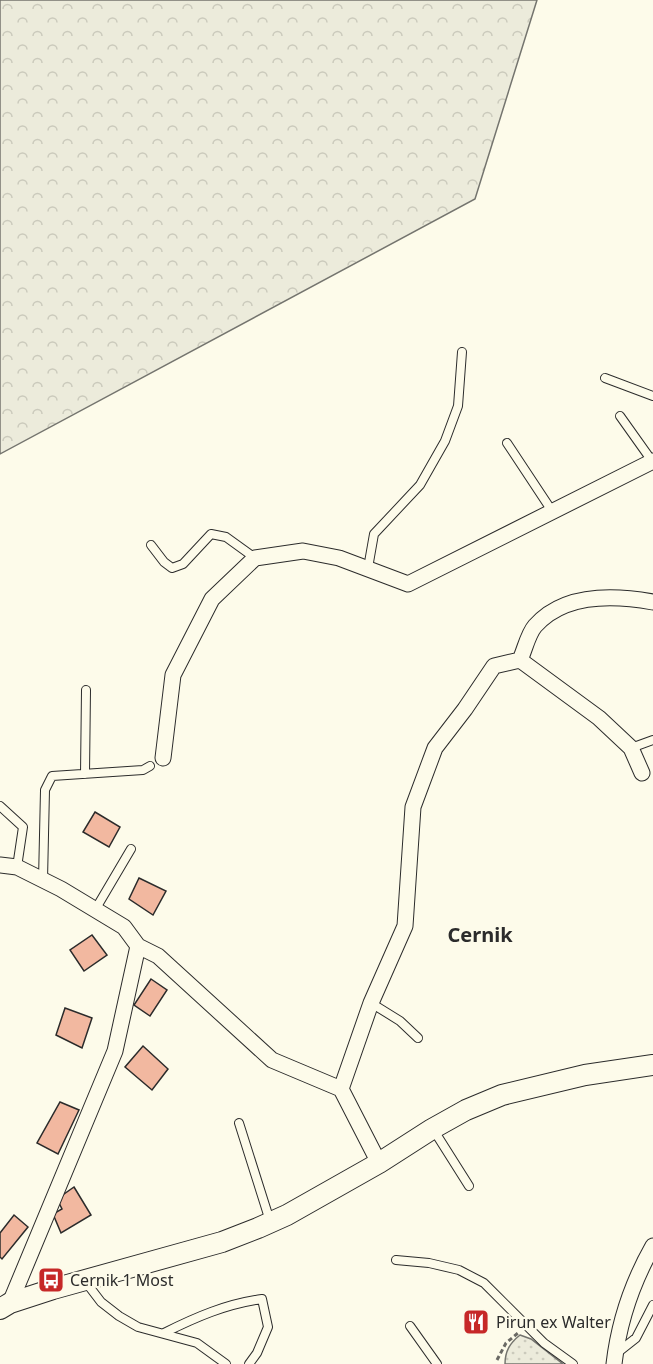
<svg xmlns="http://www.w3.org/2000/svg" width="653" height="1364" viewBox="0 0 653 1364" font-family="'Noto Sans',sans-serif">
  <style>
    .forest { fill: url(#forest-crowns); stroke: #74746e; stroke-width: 1.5 }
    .park { fill: url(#park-dots); stroke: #74746e; stroke-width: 1.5 }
    .building { fill: #f2b8a0; stroke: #2b2b2b; stroke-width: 1.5 }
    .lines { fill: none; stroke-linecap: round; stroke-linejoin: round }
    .service-casing { stroke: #2b2b2b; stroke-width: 10 }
    .minor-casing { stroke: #2b2b2b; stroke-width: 17 }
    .tertiary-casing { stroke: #2b2b2b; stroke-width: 22 }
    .path { stroke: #6a6964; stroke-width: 3; stroke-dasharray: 4.5 3; stroke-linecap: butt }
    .service { stroke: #fdfbea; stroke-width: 8 }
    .minor { stroke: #fdfbea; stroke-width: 15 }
    .tertiary { stroke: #fdfbea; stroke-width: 20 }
    .labels { text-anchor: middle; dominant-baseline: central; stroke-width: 4.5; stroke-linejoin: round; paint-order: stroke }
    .poi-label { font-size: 16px; fill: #2b2b2b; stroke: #fdfbea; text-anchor: start }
    .quarter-label { font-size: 20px; font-weight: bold; fill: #2b2b2b; stroke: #fdfbea }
  </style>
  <defs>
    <pattern id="forest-crowns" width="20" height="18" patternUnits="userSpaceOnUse" patternTransform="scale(1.5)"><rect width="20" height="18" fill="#ecebdb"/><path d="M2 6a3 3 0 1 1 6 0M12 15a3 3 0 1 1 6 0" fill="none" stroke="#cbcabc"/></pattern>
    <pattern id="park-dots" width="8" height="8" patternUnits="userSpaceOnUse" patternTransform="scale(1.5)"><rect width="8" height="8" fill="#ecebdb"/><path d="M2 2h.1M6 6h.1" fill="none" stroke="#cbcabc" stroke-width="1.8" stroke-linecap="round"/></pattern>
  </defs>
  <rect width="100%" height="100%" fill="#fdfbea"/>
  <!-- forest -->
  <path class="forest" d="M0 0H537L475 199 0 454Z"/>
  <!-- park -->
  <path class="park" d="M520 1335 531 1339 563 1364H505C505 1351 510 1343 520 1335Z"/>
  <!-- building -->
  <path class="building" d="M95 812 120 827 109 847 83 832Z
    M139 878 166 891 153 915 129 899Z
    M92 935 107 955 84 971 70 950Z
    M151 979 167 990 150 1016 134 1005Z
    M65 1008 92 1018 82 1048 56 1035Z
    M143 1046 168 1069 152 1090 125 1067Z
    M60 1102 79 1110 58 1154 37 1143Z
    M74 1187 91 1215 61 1233 53 1214 62 1209 57 1199Z
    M14 1215 28 1227 2 1259 0 1257V1233Z"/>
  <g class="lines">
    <defs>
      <path id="service" d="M605 378 653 396
        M620 416 652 461
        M507 443 552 511
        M151 545 164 562 172 568 183 564 211 534 226 537 255 558
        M368 568 374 534 420 485 445 441 458 406 462 352
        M631 748 653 740
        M85 774 86 690
        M0 806 23 827 17 867
        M43 880 45 790 52 776 143 770 150 766
        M95 910 131 849
        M371 1003 400 1021 418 1038
        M239 1123 270 1221
        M433 1129 469 1186
        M396 1260 429 1263 459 1270 484 1283 544 1343 573 1364
        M85 1281 101 1302 119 1316 138 1327 197 1343 226 1364
        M410 1326 437 1364
        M164 1333C196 1317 226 1304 262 1299L268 1327 257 1353 249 1364
        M617 1353 636 1338 653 1305"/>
      <path id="minor" d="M520 660C525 649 528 634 535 626 564 593 615 595 653 602
        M163 758 173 675 212 599 255 558 303 551 339 558 408 584 653 461
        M0 865 17 867 61 889 124 927 138 946 115 1051 10 1303
        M138 946 158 956 272 1060 341 1089 379 1163
        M341 1089 371 1003 405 926 413 807 435 748 465 709 494 666 520 660 599 718 631 748 642 773
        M614 1364C619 1321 632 1283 653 1246"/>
      <path id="tertiary" d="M0 1309 10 1303 53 1289 222 1242 258 1228 287 1215 379 1163 432 1129 466 1110 502 1095 585 1075 653 1065"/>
    </defs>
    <!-- service casing -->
    <use href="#service" class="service-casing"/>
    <!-- minor casing -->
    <use href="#minor" class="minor-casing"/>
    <!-- tertiary casing -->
    <use href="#tertiary" class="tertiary-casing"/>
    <!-- path -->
    <path class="path" d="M497 1360 506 1343 518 1333"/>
    <!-- service -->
    <use href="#service" class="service"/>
    <!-- minor -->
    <use href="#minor" class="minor"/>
    <!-- tertiary -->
    <use href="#tertiary" class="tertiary"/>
  </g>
  <!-- icons -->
  <defs>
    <symbol id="bus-square" viewBox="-11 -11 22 22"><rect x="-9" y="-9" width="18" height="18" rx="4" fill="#c62828" stroke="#fdfbea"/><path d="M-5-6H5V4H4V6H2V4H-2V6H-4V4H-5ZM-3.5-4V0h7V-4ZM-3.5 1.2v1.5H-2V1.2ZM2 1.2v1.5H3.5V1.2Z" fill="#fff"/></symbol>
    <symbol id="restaurant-square" viewBox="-11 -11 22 22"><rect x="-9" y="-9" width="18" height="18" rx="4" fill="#c62828" stroke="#fdfbea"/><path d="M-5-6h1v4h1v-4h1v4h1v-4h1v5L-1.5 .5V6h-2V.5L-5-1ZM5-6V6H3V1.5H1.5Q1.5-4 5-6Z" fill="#fff"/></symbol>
  </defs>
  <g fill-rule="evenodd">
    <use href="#bus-square" x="36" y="1265" width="30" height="30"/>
    <use href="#restaurant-square" x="461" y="1307" width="30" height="30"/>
  </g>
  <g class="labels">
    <!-- poi labels -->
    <g class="poi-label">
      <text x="70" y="1280">Cernik 1 Most</text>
      <text x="496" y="1322">Pirun ex Walter</text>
    </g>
    <!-- quarter labels -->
    <g class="quarter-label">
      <text x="480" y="934">Cernik</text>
    </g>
  </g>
</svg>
